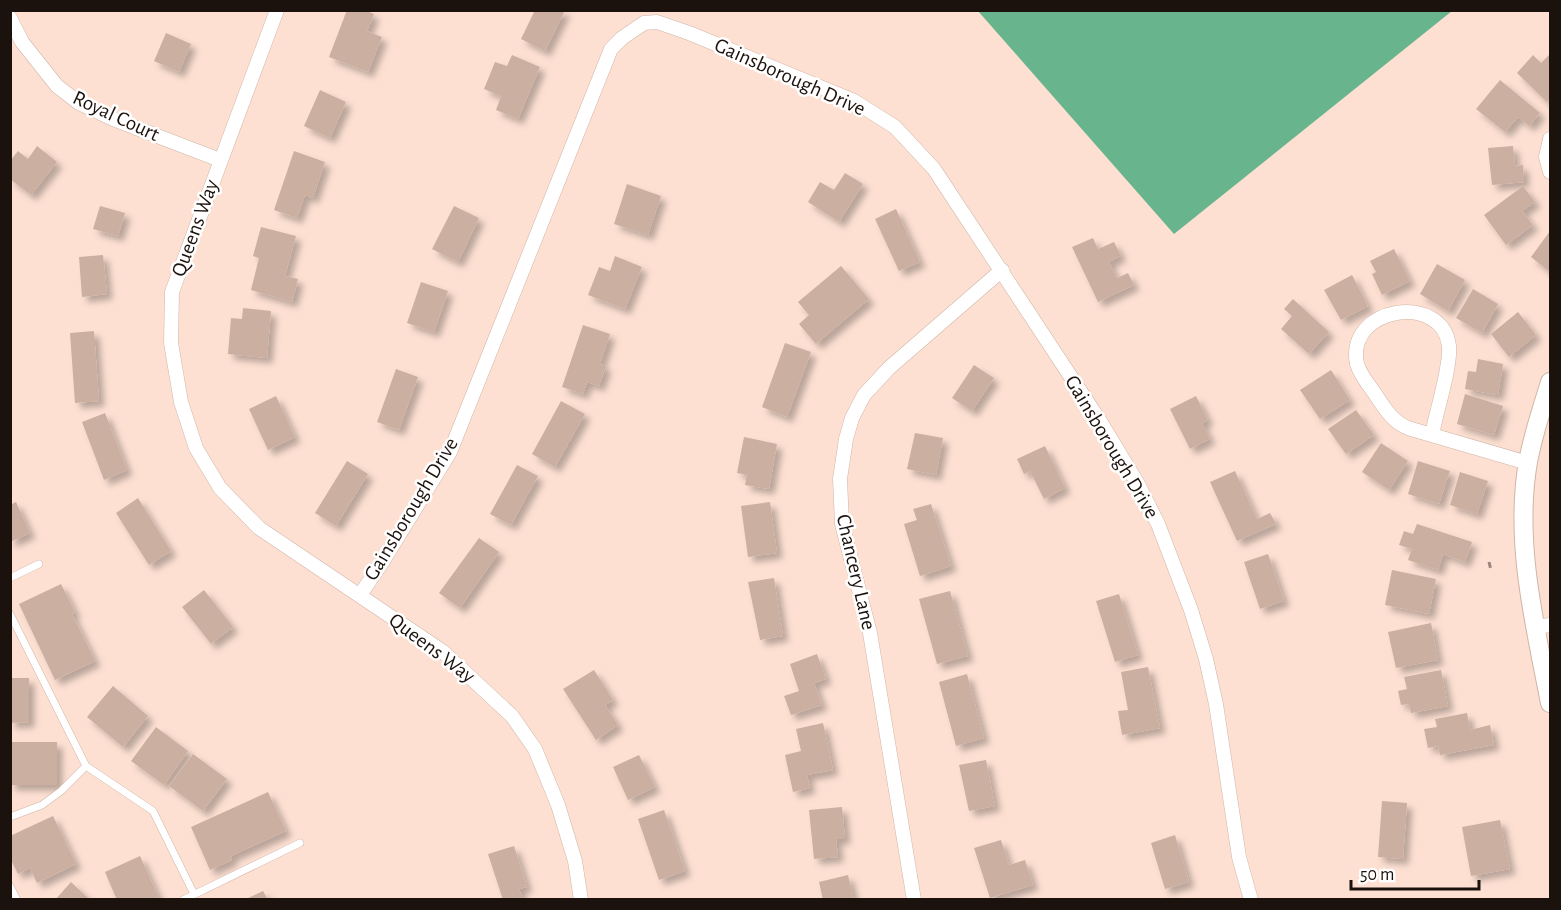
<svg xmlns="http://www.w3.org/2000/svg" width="1561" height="910" viewBox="0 0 1561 910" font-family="'Alegreya Sans',sans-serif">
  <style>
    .forest { fill: #68b48d }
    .building { fill: #cbafa1; filter: url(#shadow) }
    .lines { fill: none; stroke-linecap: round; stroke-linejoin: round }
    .service-casing { stroke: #d0b5a7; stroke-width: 8 }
    .minor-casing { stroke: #d0b5a7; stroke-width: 15 }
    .tertiary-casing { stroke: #d0b5a7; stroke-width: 20 }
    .path { stroke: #9a857b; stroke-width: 3; stroke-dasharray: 6 3; stroke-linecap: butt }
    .service { stroke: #fff; stroke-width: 7 }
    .minor { stroke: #fff; stroke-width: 14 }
    .tertiary { stroke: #fff; stroke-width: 18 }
    .labels { text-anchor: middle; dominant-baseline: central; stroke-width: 5; stroke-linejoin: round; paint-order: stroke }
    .street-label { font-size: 21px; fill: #1c120d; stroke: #fff }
  </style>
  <defs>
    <filter id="shadow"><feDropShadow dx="5.5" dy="5.5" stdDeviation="3" flood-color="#0004"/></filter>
  </defs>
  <rect width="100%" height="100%" fill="#fde0d2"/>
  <!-- forest -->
  <path class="forest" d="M978 11H1452L1174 234Z"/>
  <!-- building -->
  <path class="building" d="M347 10H364L374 14 367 31 382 37 368 72 329 57Z
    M535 10H565L545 51 521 39Z
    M166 33 191 44 179 72 154 61Z
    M512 55 540 67 518 119 496 110 501 96 484 89 495 62 507 66Z
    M1533 55 1541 63 1549 55 1550 56V98L1547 102 1517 73Z
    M1500 80 1540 113 1529 126 1518 117 1505 132 1476 109Z
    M320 90 346 102 330 138 304 126Z
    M37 146 57 162 31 195 10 179V161L18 151 28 159Z
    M1513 146 1515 166 1523 165 1524 182 1492 185 1488 148Z
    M294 151 325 162 313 198 305 195 297 218 274 210Z
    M845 173 863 184 839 222 808 202 820 182 834 190Z
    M627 184 661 196 648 235 614 224Z
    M1523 186 1535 202 1522 211 1533 225 1506 245 1484 215Z
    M100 206 125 213 118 236 93 229Z
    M454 206 479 218 458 262 432 249Z
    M896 209 920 262 899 271 875 219Z
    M261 227 296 236 285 276 298 279 292 302 251 290 259 258 253 256Z
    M1550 231V272L1531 257Z
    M1093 238 1098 249 1114 242 1121 256 1109 262 1117 278 1128 273 1134 285 1098 302 1072 247Z
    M1394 249 1410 281 1382 295 1372 274 1376 272 1370 261Z
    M103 255 107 294 82 297 79 257Z
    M615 256 642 267 625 309 588 295 599 267 610 271Z
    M1437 264 1465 280 1448 311 1420 294Z
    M841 266 869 299 816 344 799 324 809 315 798 302Z
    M1352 275 1368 306 1341 320 1324 290Z
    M421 282 448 291 434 332 407 323Z
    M1473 289 1498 304 1482 333 1456 318Z
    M1293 299 1329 332 1309 354 1281 329 1292 316 1284 309Z
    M243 308 271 311 267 358 228 354 231 318 242 319Z
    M1518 312 1536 335 1509 357 1491 334Z
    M583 325 610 334 600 364 606 366 599 386 587 382 583 394 562 387Z
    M94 331 99 401 75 403 70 333Z
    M785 343 811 352 787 417 762 407Z
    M1478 359 1503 364 1498 395 1465 389 1468 371 1476 372Z
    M974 365 994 378 972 411 952 398Z
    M396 369 418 377 399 430 377 422Z
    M1331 370 1350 400 1320 419 1300 390Z
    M1465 394 1503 406 1494 435 1457 424Z
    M276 396 295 437 268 450 249 409Z
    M1196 396 1208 420 1202 423 1210 439 1190 449 1170 409Z
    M561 401 585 414 555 467 532 454Z
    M1356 410 1374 435 1346 454 1328 429Z
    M105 413 127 470 104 480 82 422Z
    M915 433 943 438 936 475 907 469Z
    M744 437 777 444 769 489 745 485 747 475 737 473Z
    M1381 443 1408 461 1389 490 1362 472Z
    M1045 446 1065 488 1044 499 1030 471 1024 474 1017 459Z
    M347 461 368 474 336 526 315 513Z
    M1418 461 1450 471 1439 504 1408 494Z
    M517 465 538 476 511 525 490 514Z
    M1235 471 1257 519 1270 513 1276 524 1237 541 1210 482Z
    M1460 472 1488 481 1477 514 1450 505Z
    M138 498 171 551 149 565 116 513Z
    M16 502 30 533 10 542V505Z
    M770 502 777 553 748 557 741 506Z
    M931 504 951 566 920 576 904 524 917 520 913 509Z
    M1417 524 1472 542 1465 562 1443 554 1438 570 1408 560 1412 549 1399 545 1404 531 1413 534Z
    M479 538 499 552 460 608 439 593Z
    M1268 554 1284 601 1260 609 1244 562Z
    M1392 570 1436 579 1429 614 1385 605Z
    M774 578 783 636 760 640 748 582Z
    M61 584 75 612 72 614 95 661 55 680 19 604Z
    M204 590 233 627 211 644 182 607Z
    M950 591 968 656 937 664 919 599Z
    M1119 594 1138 655 1115 662 1096 601Z
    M1431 623 1438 660 1396 668 1388 632Z
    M817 654 826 679 814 683 822 705 791 715 784 696 799 691 790 664Z
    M1148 667 1160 728 1122 735 1118 711 1128 710 1121 672Z
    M594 670 613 700 605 705 618 725 596 740 563 689Z
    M1441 670 1448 706 1411 713 1409 704 1401 705 1398 691 1407 689 1404 677Z
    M967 674 984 738 956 746 939 682Z
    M10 678H29V722L10 723Z
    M113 686 148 716 123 747 87 717Z
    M1467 713 1470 730 1490 725 1494 745 1440 755 1438 746 1428 748 1424 729 1437 727 1435 719Z
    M823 723 833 770 807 775 810 788 793 792 785 755 801 751 796 729Z
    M156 727 188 751 164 785 131 761Z
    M10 742H57V785H10Z
    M193 754 227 779 203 811 169 786Z
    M639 755 655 787 628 800 613 767Z
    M986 760 995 806 969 811 959 765Z
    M268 792 286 831 231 856 232 860 210 870 191 827Z
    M1382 801 1407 803 1403 859 1378 857Z
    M842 807 845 839H836L838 857 814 859 809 810Z
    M664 810 685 871 659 880 638 819Z
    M53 816 76 864 37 883 30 868 18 874 10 858V836Z
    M1500 820 1510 869 1471 876 1462 827Z
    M1175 835 1189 882 1165 889 1151 843Z
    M1001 840 1009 865 1025 860 1033 885 990 898 974 848Z
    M514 846 527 887 519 889 523 900H503L488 854Z
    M140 856 158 896 151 900H117L105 872Z
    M848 875 854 900H823L819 882Z
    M71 882 90 900H55Z
    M263 891 268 900H244Z"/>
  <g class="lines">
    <defs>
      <path id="service" d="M10 578 39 564
        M10 614 86 766
        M10 817 42 805 61 791 86 766 153 811 194 894
        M10 886 17 900
        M183 900 300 843"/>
      <path id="minor" d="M277 10 172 292 171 343 181 402 196 448 220 488 259 528 442 651 512 716 535 749 558 805 575 861 581 900
        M10 18 22 42 57 86 79 103 113 119 220 160
        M1550 139 1546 157 1550 172
        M1432 435C1436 412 1451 367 1449 346 1443 292 1345 306 1357 364 1360 374 1367 383 1373 391 1384 407 1392 423 1411 429L1528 463
        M360 595 383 561 450 452 611 49 622 38 644 23 657 22 689 33 854 101 895 127 934 169 1098 418 1138 484 1158 524 1191 610 1206 659 1216 704 1239 857 1251 900
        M1536 627 1550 625
        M914 900 870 633 842 524 840 479 846 439 852 418 864 395 889 368 1002 270"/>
      <path id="tertiary" d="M1550 382C1542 409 1533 434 1528 462 1514 542 1535 625 1550 703"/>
    </defs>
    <!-- service casing -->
    <use href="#service" class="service-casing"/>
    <!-- minor casing -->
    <use href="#minor" class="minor-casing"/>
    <!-- tertiary casing -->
    <use href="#tertiary" class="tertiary-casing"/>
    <!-- path -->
    <path class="path" d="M1489 562 1491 570"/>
    <!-- service -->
    <use href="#service" class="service"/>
    <!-- minor -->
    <use href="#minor" class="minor"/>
    <!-- tertiary -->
    <use href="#tertiary" class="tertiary"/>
  </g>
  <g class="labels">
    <!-- street labels -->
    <g class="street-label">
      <text transform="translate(790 77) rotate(24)">Gainsborough Drive</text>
      <text transform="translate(116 116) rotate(25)">Royal Court</text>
      <text transform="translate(195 228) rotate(-70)">Queens Way</text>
      <text transform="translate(1112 447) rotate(59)">Gainsborough Drive</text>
      <text transform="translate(411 509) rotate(-59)">Gainsborough Drive</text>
      <text transform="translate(856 572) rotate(77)">Chancery Lane</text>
      <text transform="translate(432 648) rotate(37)">Queens Way</text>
    </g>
  </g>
  <!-- border -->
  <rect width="1561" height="910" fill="none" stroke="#1c120d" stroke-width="24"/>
  <!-- scale -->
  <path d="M1351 880v9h128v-9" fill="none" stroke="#1c120d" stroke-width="3"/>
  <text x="1360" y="880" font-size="18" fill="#1c120d" stroke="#ffffff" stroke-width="4.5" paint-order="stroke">50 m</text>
</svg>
